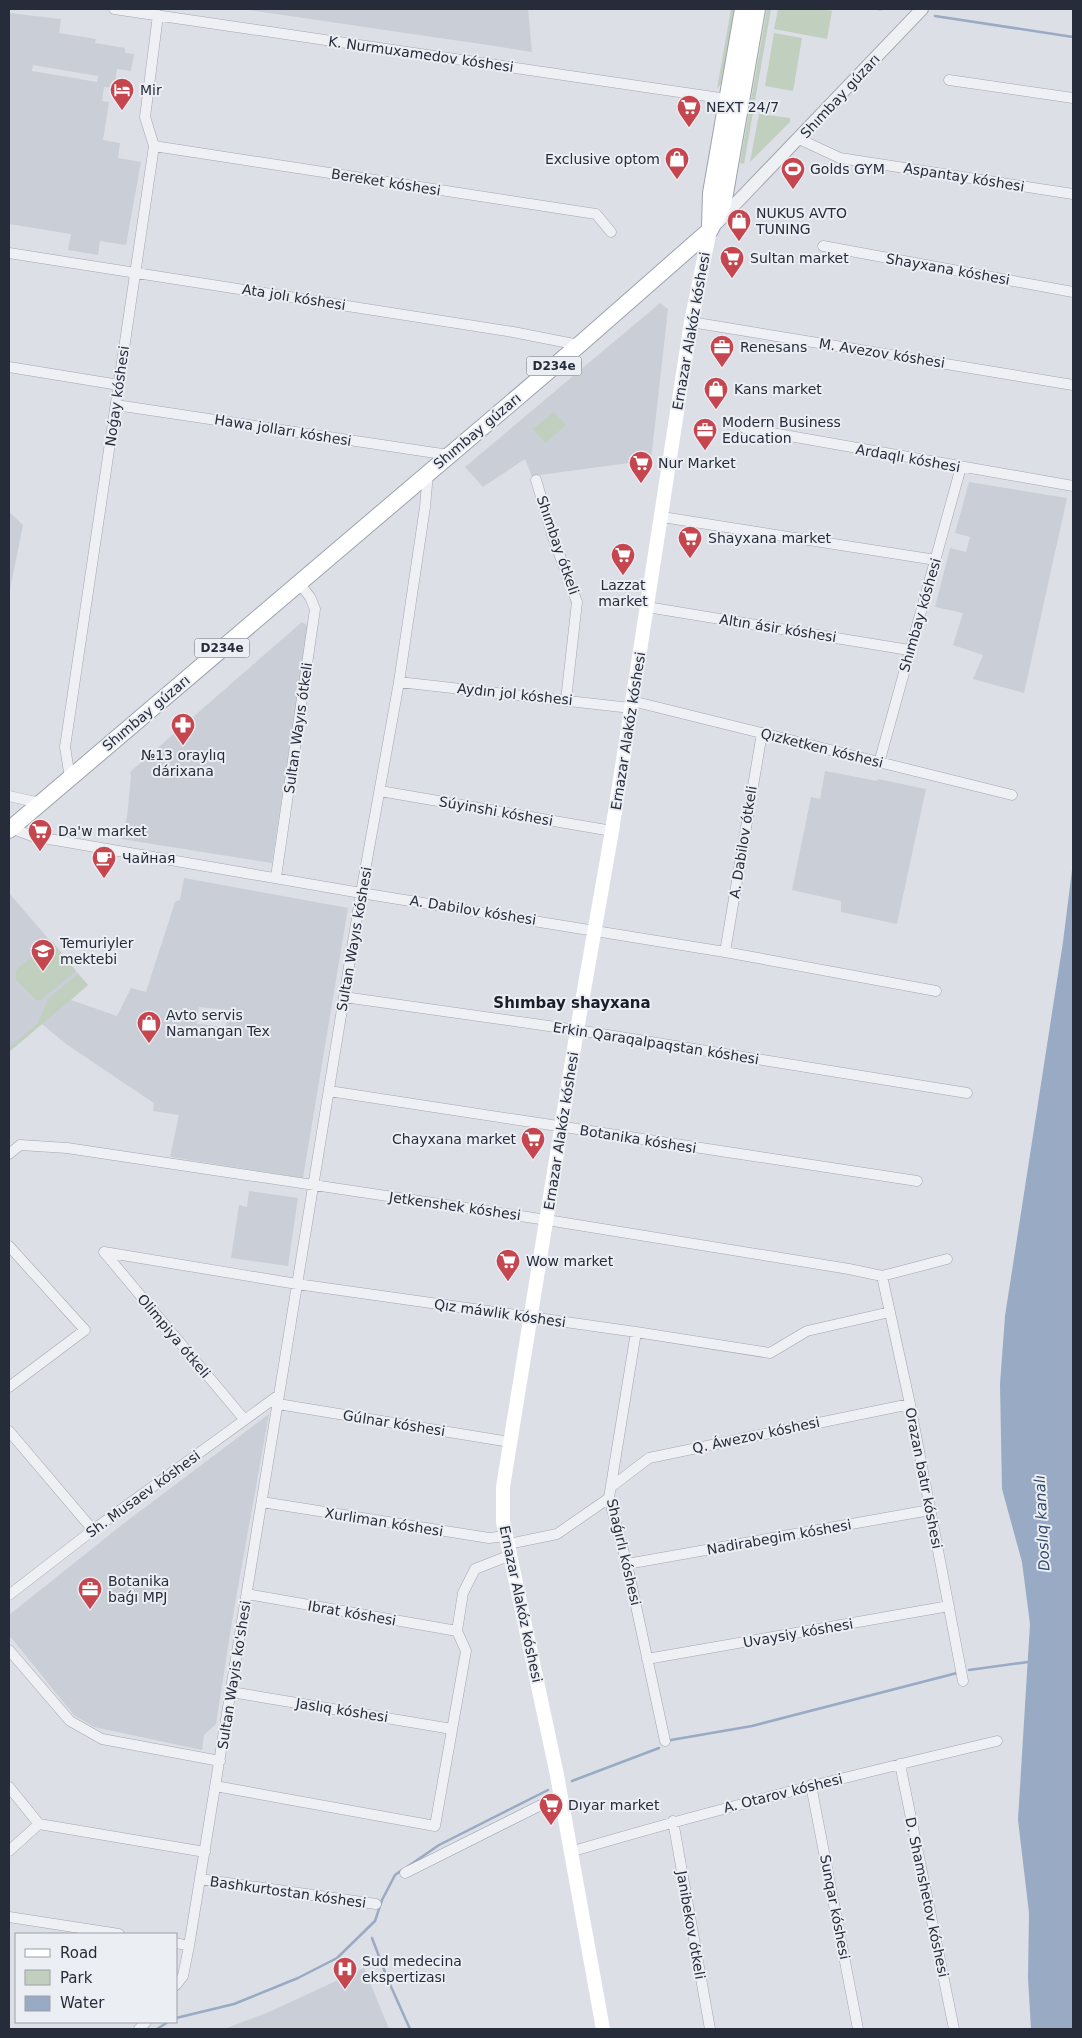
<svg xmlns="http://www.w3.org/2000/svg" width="1082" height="2038" viewBox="0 0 1082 2038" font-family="'DejaVu Sans',sans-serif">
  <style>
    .built { fill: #caced7; fill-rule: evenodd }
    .green { fill: #c1cfbe }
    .water { fill: #98aac4 }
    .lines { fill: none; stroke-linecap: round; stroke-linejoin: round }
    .stream { stroke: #98aac4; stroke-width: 2.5 }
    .minor-casing { stroke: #a2a6af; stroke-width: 11 }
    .tertiary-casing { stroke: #a2a6af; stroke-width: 14 }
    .primary-casing { stroke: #9ca3b0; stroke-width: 18 }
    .minor { stroke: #eef0f4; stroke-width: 10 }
    .tertiary { stroke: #eef0f4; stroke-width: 12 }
    .secondary { stroke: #fff; stroke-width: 14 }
    .primary { stroke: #fff; stroke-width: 16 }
    .labels { text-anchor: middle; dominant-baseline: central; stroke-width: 4; stroke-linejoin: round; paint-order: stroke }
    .shield { fill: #ebeef3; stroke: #626672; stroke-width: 1 }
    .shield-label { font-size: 12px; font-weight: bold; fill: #272c3b }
    .street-label { font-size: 14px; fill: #272c3b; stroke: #ebeef3 }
    .poi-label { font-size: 14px; fill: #272c3b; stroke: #ebeef3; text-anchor: start }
    .neighbourhood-label { font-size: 15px; font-weight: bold; fill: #191e2b; stroke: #ebeef3 }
    .water-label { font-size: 15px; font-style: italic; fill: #33486c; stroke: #ebeef3 }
  </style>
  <rect width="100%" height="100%" fill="#dcdfe5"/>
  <!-- built -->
  <path class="built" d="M242 9H528L532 52 501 47Z
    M9 13 61 19 59 33 96 39 95 43 125 48V53L134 54 131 71 117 69 114 88 104 87 102 101 109 102 103 140 120 143 118 158 141 162 126 245 100 241 98 255 68 250 71 234 9 224ZM33 65 98 76 97 82 32 71Z
    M660 303 668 309 651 460 532 476 525 459 483 487 465 467Z
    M969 482 1067 498 1024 693 973 679 983 655 953 645 963 613 935 607 950 548 966 552 970 537 955 533Z
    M9 512 23 525 9 594Z
    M302 622 308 626 272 863 121 839 127 817 131 776 130 772Z
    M825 771 877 781 878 779 926 789 897 924 841 912V901L792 890 811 797 820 799Z
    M184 878 348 908 303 1178 170 1157 179 1115 153 1111 154 1103 66 1044 42 1024 9 1052V893L88 985 71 1000 117 1016 131 988 146 992 175 902 180 900ZM199 1007 228 1010 226 1027 197 1024Z
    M249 1191 298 1198 288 1266 231 1258 239 1205 247 1207Z
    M269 1414 233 1615 216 1724 204 1735 202 1750 94 1727 74 1715 9 1635V1615L123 1524Z
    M364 1968 389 2029H224L269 2012Z"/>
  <!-- green -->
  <path class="green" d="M731 9H736L723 81 717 89Z
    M767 9H771L744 164 740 163Z
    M778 9H820L832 11 827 39 774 29Z
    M774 33 802 38 793 91 765 86Z
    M759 114 790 118V122L750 162Z
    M554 412 566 425 545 443 533 429Z
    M52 941 76 971 41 1000H36L16 980V970Z
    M78 974 88 985 9 1052V1048L38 1023 48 999Z"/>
  <!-- water -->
  <path class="water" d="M1073 862V2029H1031L1028 1978 1029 1913 1018 1820 1030 1624 1022 1562 1002 1489 1000 1384 1005 1316 1063 942Z"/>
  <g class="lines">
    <!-- stream -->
    <path class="stream" d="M878 9H882
      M935 16 1073 37
      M969 1670 1028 1662
      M671 1740 752 1726 957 1673
      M572 1781 659 1748
      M407 1867 439 1845 548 1790
      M372 1938 388 1980 410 2029
      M176 2018 234 2004 298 1978 337 1958 375 1921 382 1900 395 1875 402 1870
      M157 2029 168 2022"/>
    <defs>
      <path id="minor" d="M114 9 727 99
        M949 80 1073 98
        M799 139 840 158 1073 194
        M154 146 596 214 611 232
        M823 246 1073 292
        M9 253 513 332 579 345
        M691 322 1073 385
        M9 367 119 385
        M116 405 449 455
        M744 428 1073 486
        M536 480 553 537 577 602 566 700
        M662 517 936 560
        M647 607 909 650
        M399 682 631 708
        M632 701 1012 795
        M879 763 961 467
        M70 778 65 747 154 146 145 117 158 15
        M380 791 612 831
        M9 796 40 803
        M11 828 32 836 361 893 725 952 936 991
        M276 877 315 609 310 597 299 583
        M725 952 762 733
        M344 997 577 1030 967 1093
        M329 1091 917 1181
        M9 1154 20 1145 67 1148 547 1220 849 1269 882 1276 947 1259
        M9 1246 85 1330 9 1387
        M104 1252 297 1284 636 1332 770 1353 807 1331 890 1312
        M104 1252 244 1419
        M882 1276 910 1404 963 1681
        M636 1332 609 1498 627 1564 665 1741
        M278 1404 510 1442
        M9 1431 93 1530
        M611 1487 649 1458 910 1404
        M262 1502 489 1538 506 1536
        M508 1544 557 1534 609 1498
        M627 1564 930 1510
        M247 1594 457 1631
        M9 1595 93 1530 279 1395
        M9 1650 70 1721 102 1739 220 1761
        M647 1659 949 1606
        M231 1692 452 1729
        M900 1764 954 2029
        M811 1785 858 2029
        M215 1786 435 1826 466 1651 457 1631 463 1593 475 1569 511 1555
        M9 1787 39 1824 205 1852
        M673 1821 710 2029
        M9 1851 39 1824
        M570 1852C711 1810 854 1775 997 1741
        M405 1873 561 1795
        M200 1879 376 1904
        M9 1917 119 1934
        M176 1943 189 1946
        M176 1985 183 1976 189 1946 361 893 399 682 425 507 428 473
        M139 2029 146 2022"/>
      <path id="tertiary" d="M718 222 922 9"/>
      <path id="primary" d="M710 228 711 193 743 9
        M9 830 579 345 710 230 723 205 757 9"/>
    </defs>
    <!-- minor casing -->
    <use href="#minor" class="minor-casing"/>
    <!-- tertiary casing -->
    <use href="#tertiary" class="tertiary-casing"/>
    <!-- primary casing -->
    <use href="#primary" class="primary-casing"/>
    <!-- minor -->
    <use href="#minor" class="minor"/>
    <!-- tertiary -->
    <use href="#tertiary" class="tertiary"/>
    <!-- secondary -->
    <path class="secondary" d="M603 2029 557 1775 503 1522V1487L577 1030 612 831 691 322 710 230"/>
    <!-- primary -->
    <use href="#primary" class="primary"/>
  </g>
  <!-- icons -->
  <defs>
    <symbol id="hotel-pin" viewBox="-11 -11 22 30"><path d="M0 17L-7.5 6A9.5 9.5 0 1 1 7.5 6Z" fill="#c6464f" stroke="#ebeef3"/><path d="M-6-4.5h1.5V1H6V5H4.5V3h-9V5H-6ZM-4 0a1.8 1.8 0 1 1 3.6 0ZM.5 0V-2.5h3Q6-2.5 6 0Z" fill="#fff"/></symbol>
    <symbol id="supermarket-pin" viewBox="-11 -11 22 30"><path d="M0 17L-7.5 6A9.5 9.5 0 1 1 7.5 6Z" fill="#c6464f" stroke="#ebeef3"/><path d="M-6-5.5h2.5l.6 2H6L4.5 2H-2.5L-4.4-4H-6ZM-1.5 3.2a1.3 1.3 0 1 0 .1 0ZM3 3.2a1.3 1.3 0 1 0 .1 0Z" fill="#fff"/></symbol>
    <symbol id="shop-pin" viewBox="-11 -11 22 30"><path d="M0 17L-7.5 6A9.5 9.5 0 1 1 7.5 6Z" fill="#c6464f" stroke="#ebeef3"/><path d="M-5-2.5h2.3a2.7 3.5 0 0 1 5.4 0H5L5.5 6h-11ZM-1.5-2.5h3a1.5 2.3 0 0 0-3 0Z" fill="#fff"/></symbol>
    <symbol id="stadium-pin" viewBox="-11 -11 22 30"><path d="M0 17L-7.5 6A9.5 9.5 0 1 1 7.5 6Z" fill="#c6464f" stroke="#ebeef3"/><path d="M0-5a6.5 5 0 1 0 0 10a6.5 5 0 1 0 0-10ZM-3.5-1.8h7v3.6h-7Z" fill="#fff"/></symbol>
    <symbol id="office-pin" viewBox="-11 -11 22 30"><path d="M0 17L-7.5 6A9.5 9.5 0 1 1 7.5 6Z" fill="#c6464f" stroke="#ebeef3"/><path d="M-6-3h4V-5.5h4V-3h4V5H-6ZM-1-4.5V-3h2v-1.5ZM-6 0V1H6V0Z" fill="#fff"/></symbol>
    <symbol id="pharmacy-pin" viewBox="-11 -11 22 30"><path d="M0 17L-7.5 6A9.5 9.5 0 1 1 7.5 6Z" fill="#c6464f" stroke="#ebeef3"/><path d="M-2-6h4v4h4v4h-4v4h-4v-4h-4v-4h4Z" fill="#fff"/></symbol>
    <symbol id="cafe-pin" viewBox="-11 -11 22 30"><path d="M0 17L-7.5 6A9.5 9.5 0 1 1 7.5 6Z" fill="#c6464f" stroke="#ebeef3"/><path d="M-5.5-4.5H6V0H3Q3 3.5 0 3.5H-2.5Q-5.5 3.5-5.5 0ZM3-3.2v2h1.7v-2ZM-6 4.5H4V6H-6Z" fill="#fff"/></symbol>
    <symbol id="school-pin" viewBox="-11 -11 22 30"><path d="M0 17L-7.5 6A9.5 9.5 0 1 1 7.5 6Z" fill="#c6464f" stroke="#ebeef3"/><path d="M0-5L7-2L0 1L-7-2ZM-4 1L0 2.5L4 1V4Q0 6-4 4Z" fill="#fff"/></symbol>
    <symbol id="hospital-pin" viewBox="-11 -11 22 30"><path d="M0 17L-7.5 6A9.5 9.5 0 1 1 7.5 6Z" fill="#c6464f" stroke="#ebeef3"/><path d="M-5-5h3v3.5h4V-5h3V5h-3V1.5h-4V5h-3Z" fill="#fff"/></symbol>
  </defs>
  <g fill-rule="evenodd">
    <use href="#hotel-pin" x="108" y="76" width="28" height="38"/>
    <use href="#supermarket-pin" x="675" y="93" width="28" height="38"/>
    <use href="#shop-pin" x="663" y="145" width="28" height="38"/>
    <use href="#stadium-pin" x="779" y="155" width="28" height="38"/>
    <use href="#shop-pin" x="725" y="207" width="28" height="38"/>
    <use href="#supermarket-pin" x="718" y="244" width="28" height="38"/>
    <use href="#office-pin" x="708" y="333" width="28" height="38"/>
    <use href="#shop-pin" x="702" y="375" width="28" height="38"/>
    <use href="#office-pin" x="691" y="416" width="28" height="38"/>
    <use href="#supermarket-pin" x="627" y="449" width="28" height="38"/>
    <use href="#supermarket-pin" x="676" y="524" width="28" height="38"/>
    <use href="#supermarket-pin" x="609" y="541" width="28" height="38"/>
    <use href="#pharmacy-pin" x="169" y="711" width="28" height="38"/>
    <use href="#supermarket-pin" x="26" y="817" width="28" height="38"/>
    <use href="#cafe-pin" x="90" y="844" width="28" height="38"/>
    <use href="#school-pin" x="29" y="937" width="28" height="38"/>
    <use href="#shop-pin" x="135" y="1009" width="28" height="38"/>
    <use href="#supermarket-pin" x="519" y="1125" width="28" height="38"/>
    <use href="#supermarket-pin" x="494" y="1247" width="28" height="38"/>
    <use href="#office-pin" x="76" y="1575" width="28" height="38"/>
    <use href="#supermarket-pin" x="537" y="1791" width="28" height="38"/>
    <use href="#hospital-pin" x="331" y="1955" width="28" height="38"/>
  </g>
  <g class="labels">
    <!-- shield labels -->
    <g class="shield">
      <rect x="526.5" y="356.5" width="55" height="19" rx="4"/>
      <rect x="194.5" y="638.5" width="55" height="19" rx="4"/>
    </g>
    <g class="shield-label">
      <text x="554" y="366">D234e</text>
      <text x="222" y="648">D234e</text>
    </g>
    <!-- street labels -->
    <g class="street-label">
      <text transform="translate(421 54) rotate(8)">K. Nurmuxamedov kóshesi</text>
      <text transform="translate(840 96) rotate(-47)">Shımbay gúzarı</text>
      <text transform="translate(964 177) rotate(9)">Aspantay kóshesi</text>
      <text transform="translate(386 182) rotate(9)">Bereket kóshesi</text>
      <text transform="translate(948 269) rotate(10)">Shayxana kóshesi</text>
      <text transform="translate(294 297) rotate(9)">Ata jolı kóshesi</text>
      <text transform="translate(691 331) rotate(-80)">Ernazar Alakóz kóshesi</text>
      <text transform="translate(882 353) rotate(9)">M. Avezov kóshesi</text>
      <text transform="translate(117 396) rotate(-82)">Noǵay kóshesi</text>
      <text transform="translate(283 430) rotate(9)">Hawa jolları kóshesi</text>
      <text transform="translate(477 431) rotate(-40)">Shımbay gúzarı</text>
      <text transform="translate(908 458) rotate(10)">Ardaqlı kóshesi</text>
      <text transform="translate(558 545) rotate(71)">Shımbay ótkeli</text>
      <text transform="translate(920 615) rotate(-74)">Shımbay kóshesi</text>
      <text transform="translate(778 628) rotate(9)">Altın ásir kóshesi</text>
      <text transform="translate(515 694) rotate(6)">Aydın jol kóshesi</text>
      <text transform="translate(146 713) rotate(-40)">Shımbay gúzarı</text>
      <text transform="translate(298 728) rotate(-82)">Sultan Wayıs ótkeli</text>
      <text transform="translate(628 731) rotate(-81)">Ernazar Alakóz kóshesi</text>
      <text transform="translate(822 748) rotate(14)">Qızketken kóshesi</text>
      <text transform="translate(496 811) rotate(10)">Súyinshi kóshesi</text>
      <text transform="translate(743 842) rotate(-81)">A. Dabilov ótkeli</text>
      <text transform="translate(473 910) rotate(9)">A. Dabilov kóshesi</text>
      <text transform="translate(354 939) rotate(-80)">Sultan Wayıs kóshesi</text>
      <text transform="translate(656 1043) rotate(9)">Erkin Qaraqalpaqstan kóshesi</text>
      <text transform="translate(561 1131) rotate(-81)">Ernazar Alakóz kóshesi</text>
      <text transform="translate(638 1139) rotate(9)">Botanika kóshesi</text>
      <text transform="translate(455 1206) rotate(8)">Jetkenshek kóshesi</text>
      <text transform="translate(500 1313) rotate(8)">Qız máwlik kóshesi</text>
      <text transform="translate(174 1336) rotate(50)">Olimpiya ótkeli</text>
      <text transform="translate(394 1423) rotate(9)">Gúlnar kóshesi</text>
      <text transform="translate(756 1435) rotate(-12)">Q. Áwezov kóshesi</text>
      <text transform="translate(924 1478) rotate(79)">Orazan batır kóshesi</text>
      <text transform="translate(143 1494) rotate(-36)">Sh. Musaev kóshesi</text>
      <text transform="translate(384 1522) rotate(9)">Xurliman kóshesi</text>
      <text transform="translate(779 1537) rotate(-10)">Nadirabegim kóshesi</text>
      <text transform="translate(624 1552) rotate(77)">Shaǵırlı kóshesi</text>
      <text transform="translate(521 1604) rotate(78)">Ernazar Alakóz kóshesi</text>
      <text transform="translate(352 1613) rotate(10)">Ibrat kóshesi</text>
      <text transform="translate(798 1633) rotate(-10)">Uvaysiy kóshesi</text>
      <text transform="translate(234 1675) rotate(-81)">Sultan Wayis ko'shesi</text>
      <text transform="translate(342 1710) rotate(9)">Jaslıq kóshesi</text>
      <text transform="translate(783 1793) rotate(-14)">A. Otarov kóshesi</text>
      <text transform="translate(288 1892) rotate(8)">Bashkurtostan kóshesi</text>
      <text transform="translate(927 1897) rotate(78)">D. Shamshetov kóshesi</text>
      <text transform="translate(835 1907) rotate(79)">Sunqar kóshesi</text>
      <text transform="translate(691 1925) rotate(80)">Janibekov ótkeli</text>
    </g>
    <!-- poi labels -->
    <g class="poi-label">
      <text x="140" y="90">Mir</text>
      <text x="706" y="107">NEXT 24/7</text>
      <text x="660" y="159" text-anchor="end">Exclusive optom</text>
      <text x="810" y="169">Golds GYM</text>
      <text x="756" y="213">NUKUS AVTO<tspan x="756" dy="16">TUNING</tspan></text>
      <text x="750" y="258">Sultan market</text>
      <text x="740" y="347">Renesans</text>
      <text x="734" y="389">Kans market</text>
      <text x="722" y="422">Modern Business<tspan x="722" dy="16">Education</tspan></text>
      <text x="658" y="463">Nur Market</text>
      <text x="708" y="538">Shayxana market</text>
      <text x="623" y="585" text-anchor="middle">Lazzat<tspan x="623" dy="16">market</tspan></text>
      <text x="183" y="755" text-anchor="middle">№13 oraylıq<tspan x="183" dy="16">dárixana</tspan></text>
      <text x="58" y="831">Da'w market</text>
      <text x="122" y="858">Чайная</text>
      <text x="60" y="943">Temuriyler<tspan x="60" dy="16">mektebi</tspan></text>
      <text x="166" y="1015">Avto servis<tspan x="166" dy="16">Namangan Tex</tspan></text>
      <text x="516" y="1139" text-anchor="end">Chayxana market</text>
      <text x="526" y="1261">Wow market</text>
      <text x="108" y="1581">Botanika<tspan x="108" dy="16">baǵı MPJ</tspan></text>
      <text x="568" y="1805">Dıyar market</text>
      <text x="362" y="1961">Sud medecina<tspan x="362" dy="16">ekspertizası</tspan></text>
    </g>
    <!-- neighbourhood labels -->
    <g class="neighbourhood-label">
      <text x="572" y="1003">Shımbay shayxana</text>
    </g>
    <!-- water labels -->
    <g class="water-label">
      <text transform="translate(1042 1523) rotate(-93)">Doslıq kanalı</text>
    </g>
  </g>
  <!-- border -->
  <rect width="1082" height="2038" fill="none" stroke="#272c3b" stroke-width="20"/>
  <!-- legend -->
  <rect x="15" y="1933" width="162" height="90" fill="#ebeef3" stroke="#9da0a9"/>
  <rect x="25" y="1949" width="25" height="8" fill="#ffffff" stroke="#9da0a9"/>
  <text x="60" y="1958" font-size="15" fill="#272c3b">Road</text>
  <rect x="25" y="1970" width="25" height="15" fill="#c1cfbe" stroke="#9da0a9"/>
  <text x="60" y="1983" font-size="15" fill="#272c3b">Park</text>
  <rect x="25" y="1996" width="25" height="15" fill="#98aac4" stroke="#9da0a9"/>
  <text x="60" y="2008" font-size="15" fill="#272c3b">Water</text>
</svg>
